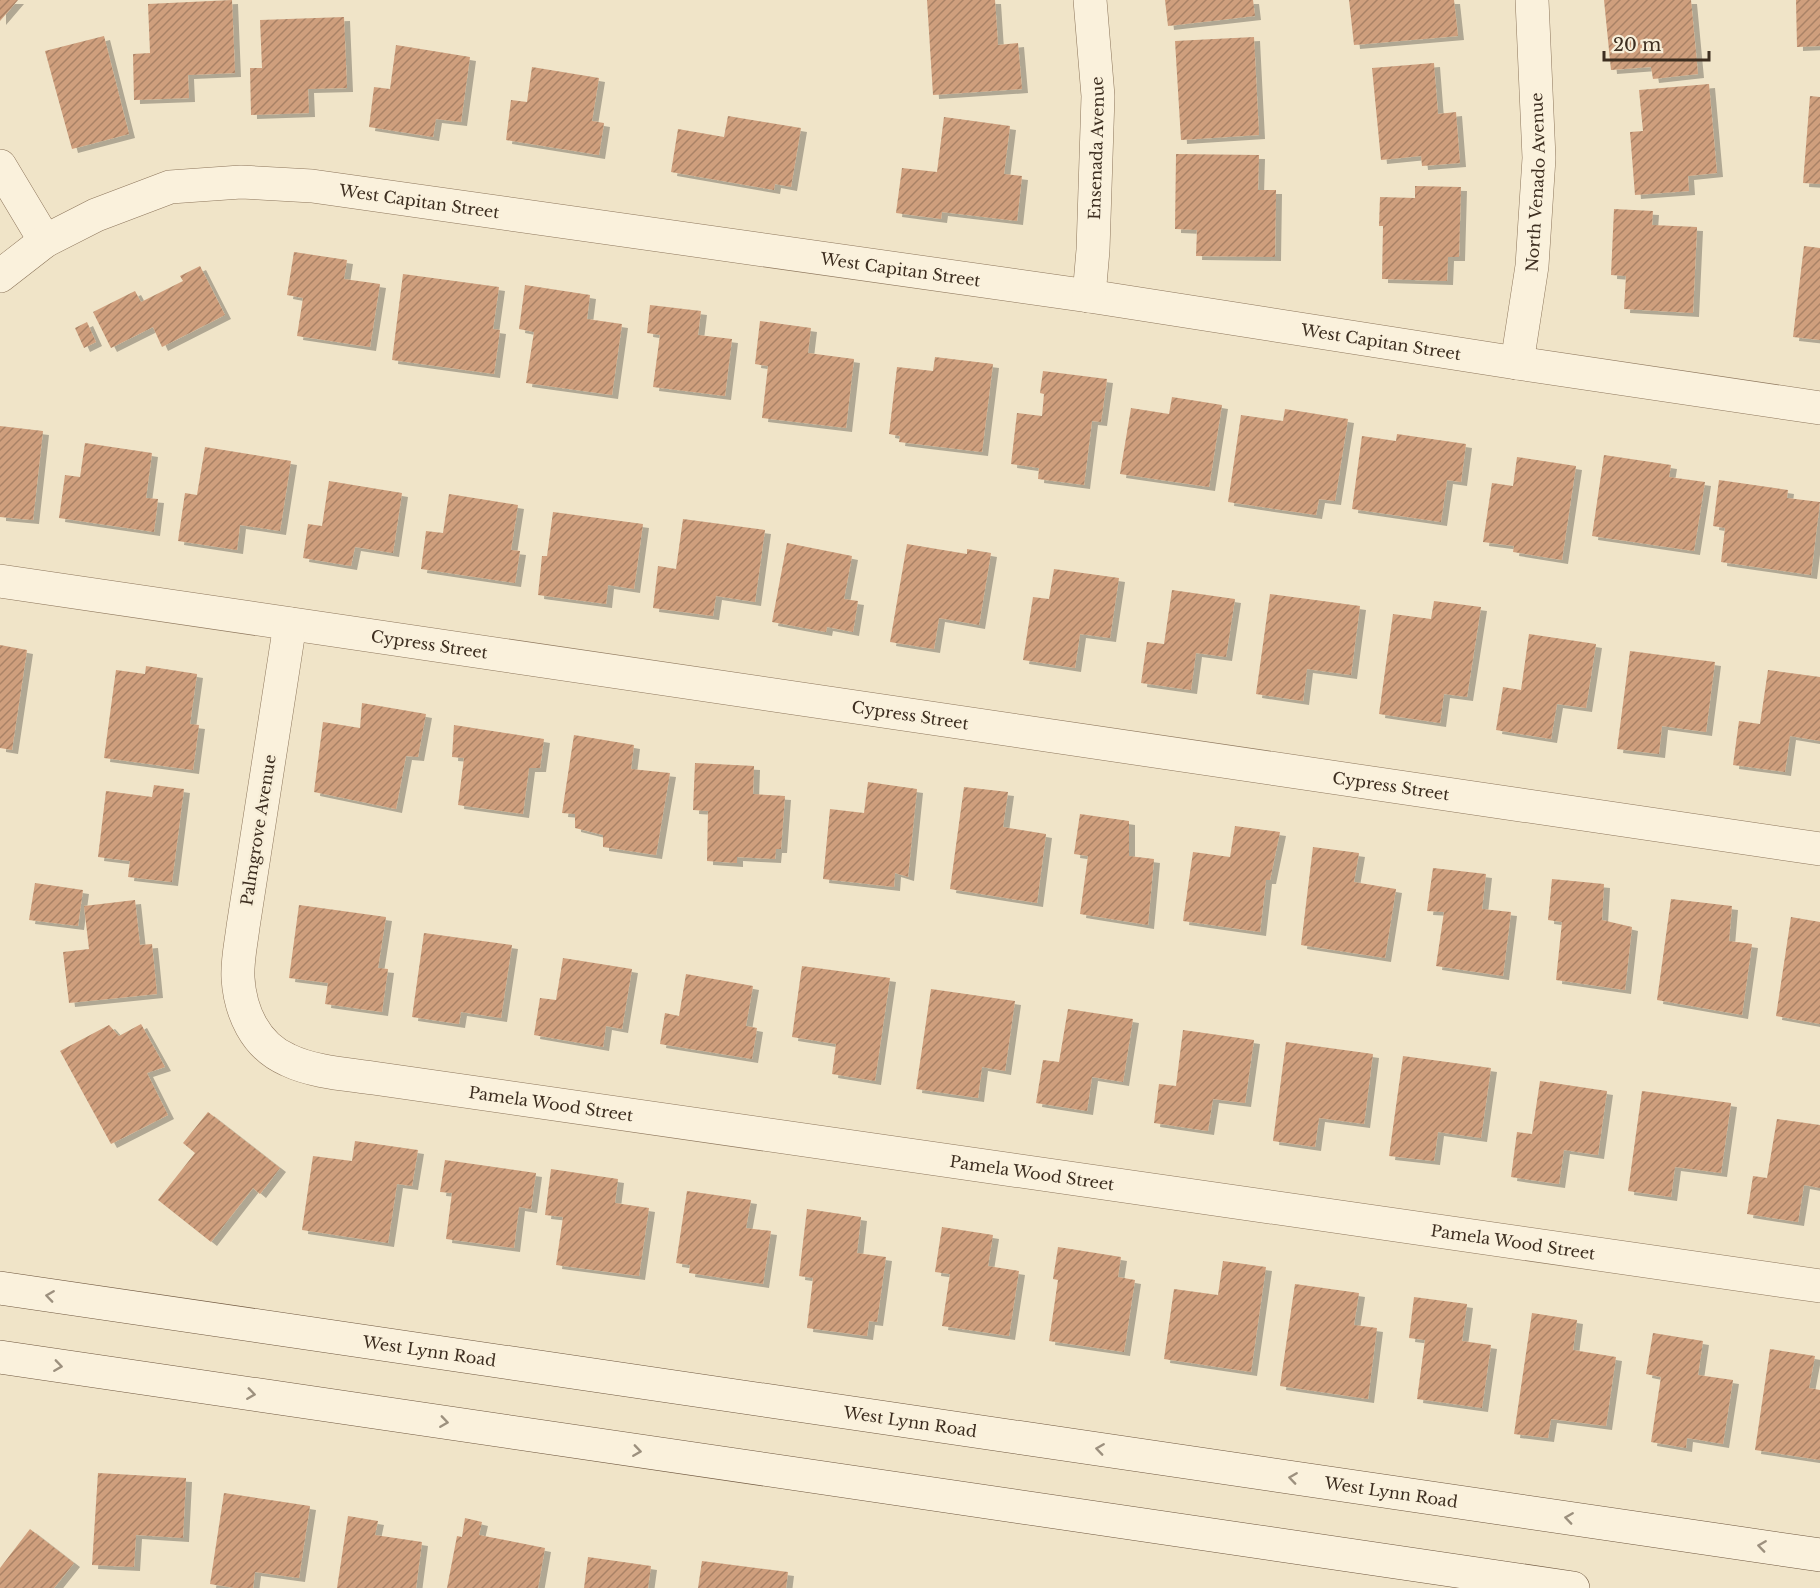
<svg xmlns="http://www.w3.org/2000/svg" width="1820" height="1588" viewBox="0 0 1820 1588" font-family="'Libre Baskerville',serif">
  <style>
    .building { fill: url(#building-hatch); filter: url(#shadow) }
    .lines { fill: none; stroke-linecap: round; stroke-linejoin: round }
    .street-casing { stroke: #8d765c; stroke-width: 34 }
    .secondary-casing { stroke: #6f573f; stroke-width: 34 }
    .street { stroke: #faf1dc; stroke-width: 33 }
    .secondary { stroke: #faf1dc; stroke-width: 33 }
    .oneway { stroke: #9c907e }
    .labels { text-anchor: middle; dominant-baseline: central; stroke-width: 5; stroke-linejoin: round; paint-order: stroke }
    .street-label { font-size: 16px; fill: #3d2e20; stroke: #f7eed8 }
  </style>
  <defs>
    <pattern id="building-hatch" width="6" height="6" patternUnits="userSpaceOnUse" patternTransform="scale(1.5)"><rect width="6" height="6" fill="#cf9f7d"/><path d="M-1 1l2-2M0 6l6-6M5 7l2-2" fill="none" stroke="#a98266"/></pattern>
    <filter id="shadow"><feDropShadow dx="6" dy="4" stdDeviation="0" flood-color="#0004"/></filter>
  </defs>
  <rect width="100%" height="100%" fill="#f0e4c8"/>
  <!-- building -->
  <path class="building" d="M0 0H18L0 21Z
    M232 0 235 73 188 75 189 98 134 100 133 54 150 53 148 4Z
    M927 0H995L998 45 1018 43 1022 89 933 95Z
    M1165 0H1253L1255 16 1168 26Z
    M1349 0H1454L1458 36 1354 45Z
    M1604 0H1691L1698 74 1653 79 1651 67 1611 70Z
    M1796 0H1820V46L1797 47Z
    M344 17 347 88 308 89 309 113 251 115 250 68H262L260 20Z
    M104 36 129 134 72 149 45 51Z
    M1254 37 1259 135 1181 140 1175 41Z
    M396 45 470 57 461 122 436 119 433 137 369 127 374 87 390 89Z
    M1434 63 1438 114 1456 112 1460 163 1422 166 1421 156 1381 160 1372 68Z
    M532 67 599 78 592 121 604 123 599 155 506 140 511 100 527 102Z
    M1709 84 1717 173 1688 176 1689 191 1635 195 1630 132 1643 131 1639 90Z
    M1810 96 1820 97V184L1803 183Z
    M728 116 801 128 791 187 775 184 774 190 671 172 678 129 724 137Z
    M944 117 1010 126 1004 174 1022 176 1017 221 942 212 941 219 896 213 902 168 937 172Z
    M1176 154 1259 155 1258 190H1276L1275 257 1196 256 1197 230 1175 229Z
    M1415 186 1461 187 1459 257H1448L1447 281 1382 279 1383 226H1379L1380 197 1415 198Z
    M1614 209 1653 211 1652 225 1697 227 1693 313 1624 309 1626 276 1611 275Z
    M1804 246 1820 248V340L1793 337Z
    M294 252 347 260 344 279 380 284 370 347 297 336 303 298 287 295Z
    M200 266 225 315 162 347 153 327 111 348 93 312 135 291 141 302 183 281 180 276Z
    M403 274 499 287 493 329 500 330 494 374 392 360Z
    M525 285 590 295 587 319 622 324 612 395 526 383 534 332 519 329Z
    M650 305 701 311 698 335 732 339 725 396 653 387 660 335 647 333Z
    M760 321 811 328 808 353 854 359 846 428 762 418 768 366 755 364Z
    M87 322 96 342 84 348 75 328Z
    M935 357 993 364 982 452 899 442 900 436 889 434 897 367 933 371Z
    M1043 371 1107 379 1101 422 1092 421 1084 485 1038 479 1039 468 1011 464 1017 413 1042 416 1044 394 1040 393Z
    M1172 397 1222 405 1209 487 1120 474 1131 408 1169 414Z
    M1285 409 1348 419 1335 501 1319 499 1316 515 1228 502 1241 415 1283 421Z
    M0 426 43 431 33 520 0 517Z
    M1397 434 1466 444 1461 482 1447 480 1441 522 1352 509 1362 436 1396 441Z
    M85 443 152 453 146 498 158 499 154 532 59 518 65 475 80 477Z
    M205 447 291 461 280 531 240 525 237 550 178 541 185 493 197 495Z
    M1604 455 1671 465 1669 477 1705 482 1694 551 1592 536Z
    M1517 457 1576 466 1562 560 1513 552 1514 546 1483 542 1492 483 1513 486Z
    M1719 480 1788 490 1787 498 1820 502 1811 575 1721 562 1725 528 1713 526Z
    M329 481 402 493 393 553 355 547 351 566 303 558 308 524 322 526Z
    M449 494 518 505 511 550 520 551 515 583 421 569 426 531 443 533Z
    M553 512 643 524 634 589 608 585 606 604 538 595 542 556H547Z
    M683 519 765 530 755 602 716 596 713 616 653 608 658 566 676 569Z
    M787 543 852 556 844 599 858 601 853 632 827 627 826 632 772 622Z
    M907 544 967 554V549L991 553 979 625 939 618 934 649 890 642Z
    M1054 569 1119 578 1110 638 1080 634 1075 668 1023 660 1033 597 1049 599Z
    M1172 590 1235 599 1226 657 1196 653 1191 690 1141 683 1147 642 1164 644Z
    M1270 594 1360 606 1351 675 1307 669 1303 701 1256 694Z
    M1434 601 1481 607 1467 697 1444 694 1440 723 1379 714 1393 614 1431 619Z
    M1529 634 1596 644 1586 708 1557 704 1551 739 1496 730 1503 687 1521 690Z
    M0 645 27 650 12 750 0 748Z
    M1630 651 1715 662 1706 732 1662 726 1659 754 1617 749Z
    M146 666 197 674 190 724 199 725 193 770 104 758 116 670 145 674Z
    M1768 670 1820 677V741L1790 736 1785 772 1733 765 1739 721 1760 724Z
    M362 703 426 714 418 757 406 756 396 809 314 792 323 722 360 728Z
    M454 725 544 739 540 768H529L523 814 458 805 464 758 452 757Z
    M574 735 634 745 631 769 670 773 656 855 603 847V835L575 828V814L562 813Z
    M695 763 754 766 753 794 785 796 781 849H776L775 859 737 857V863L707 861 708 811 693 810Z
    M868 782 917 789 908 877 895 873 894 887 823 879 830 809 864 813Z
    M154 785 184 789 172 882 128 877 130 861 98 857 106 791 152 797Z
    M964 787 1008 792 1003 827 1046 834 1037 903 950 889Z
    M1080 814 1129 821V856L1154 859 1148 925 1080 914 1088 856 1074 854Z
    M1235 826 1280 832 1270 880H1266L1260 932 1183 921 1193 852 1230 857Z
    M1313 847 1359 853 1354 882 1396 889 1385 958 1301 945Z
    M1433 868 1486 874 1482 909 1511 912 1503 976 1436 966 1444 912 1427 911Z
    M1552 879 1604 884 1602 920 1632 927 1625 990 1556 980 1562 922 1548 920Z
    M35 883 83 890 78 926 29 920Z
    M1671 899 1732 906 1729 941 1752 944 1742 1015 1657 1000Z
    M135 900 140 945 152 944 157 994 69 1003 63 952 89 949 84 906Z
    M299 905 386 917 378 968 388 969 382 1012 325 1004 328 983 289 978Z
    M1791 917 1820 922V1024L1776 1016Z
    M424 933 512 945 501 1018 461 1012 459 1024 412 1017Z
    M563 958 632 969 622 1029 606 1026 603 1047 534 1035 540 998 556 1000Z
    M802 966 890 978 875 1081 832 1074 836 1044 792 1037Z
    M686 974 753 986 746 1026 757 1028 752 1059 660 1044 665 1013 679 1016Z
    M931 989 1015 1001 1005 1071 982 1067 978 1098 916 1089Z
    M1068 1009 1133 1019 1123 1082 1092 1077 1087 1111 1036 1103 1043 1060 1059 1062Z
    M141 1024 165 1067 147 1073 168 1115 111 1144 60 1051 109 1025 119 1036Z
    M1183 1030 1254 1040 1245 1103 1213 1099 1208 1131 1154 1123 1159 1084 1176 1086Z
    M1286 1042 1373 1054 1364 1124 1319 1118 1315 1147 1273 1141Z
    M1403 1056 1491 1068 1481 1138 1438 1132 1434 1161 1389 1156Z
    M1540 1081 1607 1091 1598 1155 1564 1150 1559 1184 1511 1177 1517 1132 1532 1134Z
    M1642 1091 1731 1103 1721 1173 1675 1167 1671 1197 1628 1191Z
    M208 1112 280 1168 260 1194 253 1188 211 1242 158 1200 195 1153 183 1143Z
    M1777 1119 1820 1125V1188L1804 1185 1798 1222 1747 1214 1753 1176 1767 1178Z
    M355 1141 418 1150 412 1186 397 1184 388 1243 302 1230 313 1156 352 1161Z
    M445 1160 536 1173 531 1209 519 1207 514 1248 446 1239 452 1193 440 1192Z
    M551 1169 618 1179 615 1203 649 1208 639 1276 556 1265 563 1217 545 1215Z
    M687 1191 751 1200 746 1228 771 1231 763 1284 689 1273 690 1265 676 1263Z
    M807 1209 861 1217 857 1253 886 1257 877 1322 869 1321 867 1336 807 1328 813 1278 799 1276Z
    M942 1227 993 1235 988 1266 1019 1271 1009 1336 942 1326 950 1274 935 1272Z
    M1058 1247 1121 1257 1118 1277 1135 1280 1124 1352 1049 1341 1058 1280 1053 1279Z
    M1223 1261 1266 1267 1251 1372 1164 1359 1174 1289 1218 1295Z
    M1295 1284 1359 1293 1354 1325 1377 1328 1368 1399 1280 1386Z
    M1414 1297 1467 1304 1462 1341 1491 1345 1482 1408 1417 1399 1425 1340 1409 1338Z
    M1532 1313 1577 1320 1573 1350 1616 1357 1606 1426 1551 1419 1548 1438 1514 1434Z
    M1653 1333 1703 1341 1698 1375 1733 1380 1723 1444 1687 1438 1686 1448 1651 1442 1661 1377 1646 1374Z
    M1770 1349 1815 1356 1809 1388 1820 1390V1460L1755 1450Z
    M98 1473 186 1478 183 1538 136 1535 134 1567 92 1565Z
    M224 1493 310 1506 299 1578 255 1572 253 1588H235L210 1584Z
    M348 1516 378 1521 375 1535 422 1542 416 1588H337Z
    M465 1518 482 1522 479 1535 545 1548 538 1588H447L457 1536 462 1537Z
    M30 1529 74 1563 54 1588H0V1568Z
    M588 1557 651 1566 648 1588H584Z
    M702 1561 788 1572 786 1588H698Z"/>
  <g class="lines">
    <defs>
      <g id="street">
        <path d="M0 166 45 241"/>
        <path id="s1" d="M0 276 45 241 96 215 170 187 241 182 312 186 1089 296 1517 363 1820 408"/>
        <path id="s2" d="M1089 296 1093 250 1098 96 1090 0"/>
        <path id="s3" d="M1517 363 1532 266 1539 158 1532 0"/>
        <path id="s4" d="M0 581 1820 849"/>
        <path id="s5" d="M290 624 243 927C241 944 237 961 238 978 240 1011 255 1046 288 1060 313 1072 345 1074 373 1078L1820 1286"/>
      </g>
      <g id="secondary">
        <path id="s6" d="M0 1288 1820 1555"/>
        <path d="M0 1357 1573 1588"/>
      </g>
    </defs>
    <!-- street casing -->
    <use href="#street" class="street-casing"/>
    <!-- secondary casing -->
    <use href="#secondary" class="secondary-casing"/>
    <!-- street -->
    <use href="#street" class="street"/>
    <!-- secondary -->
    <use href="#secondary" class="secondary"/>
  </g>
  <!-- one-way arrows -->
  <defs><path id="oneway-chevron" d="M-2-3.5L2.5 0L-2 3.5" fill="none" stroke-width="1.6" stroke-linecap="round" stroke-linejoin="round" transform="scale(1.5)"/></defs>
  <g class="oneway">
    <use href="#oneway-chevron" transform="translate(50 1296) rotate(-172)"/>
    <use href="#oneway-chevron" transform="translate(58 1366) rotate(8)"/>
    <use href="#oneway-chevron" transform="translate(251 1394) rotate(8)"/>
    <use href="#oneway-chevron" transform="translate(444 1422) rotate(8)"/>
    <use href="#oneway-chevron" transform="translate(1100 1449) rotate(-172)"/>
    <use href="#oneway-chevron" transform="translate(637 1451) rotate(8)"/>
    <use href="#oneway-chevron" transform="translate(1293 1478) rotate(-172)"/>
    <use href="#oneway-chevron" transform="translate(1569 1518) rotate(-172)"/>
    <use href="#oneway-chevron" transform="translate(1762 1546) rotate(-172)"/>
  </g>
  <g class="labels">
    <!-- street labels -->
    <g class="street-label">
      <text stroke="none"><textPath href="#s2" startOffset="148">Ensenada Avenue</textPath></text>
      <text stroke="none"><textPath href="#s3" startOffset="182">North Venado Avenue</textPath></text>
      <text stroke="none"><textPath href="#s1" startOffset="444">West Capitan Street</textPath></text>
      <text stroke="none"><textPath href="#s1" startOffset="930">West Capitan Street</textPath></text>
      <text stroke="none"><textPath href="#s1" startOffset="1416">West Capitan Street</textPath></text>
      <text stroke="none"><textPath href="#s4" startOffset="434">Cypress Street</textPath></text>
      <text stroke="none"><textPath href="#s4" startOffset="920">Cypress Street</textPath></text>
      <text stroke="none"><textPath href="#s4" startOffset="1406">Cypress Street</textPath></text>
      <text transform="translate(258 830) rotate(-81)">Palmgrove Avenue</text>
      <text stroke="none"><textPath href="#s5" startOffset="726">Pamela Wood Street</textPath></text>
      <text stroke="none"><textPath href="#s5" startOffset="1212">Pamela Wood Street</textPath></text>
      <text stroke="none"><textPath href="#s5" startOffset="1698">Pamela Wood Street</textPath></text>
      <text stroke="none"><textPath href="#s6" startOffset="434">West Lynn Road</textPath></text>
      <text stroke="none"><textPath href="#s6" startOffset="920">West Lynn Road</textPath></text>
      <text stroke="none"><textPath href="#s6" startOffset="1406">West Lynn Road</textPath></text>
    </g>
  </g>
  <!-- scale -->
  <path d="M1604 51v9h105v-9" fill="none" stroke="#3d2e20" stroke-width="3"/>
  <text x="1613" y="51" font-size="18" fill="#3d2e20" stroke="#f7eed8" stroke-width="4.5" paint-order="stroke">20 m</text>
</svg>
